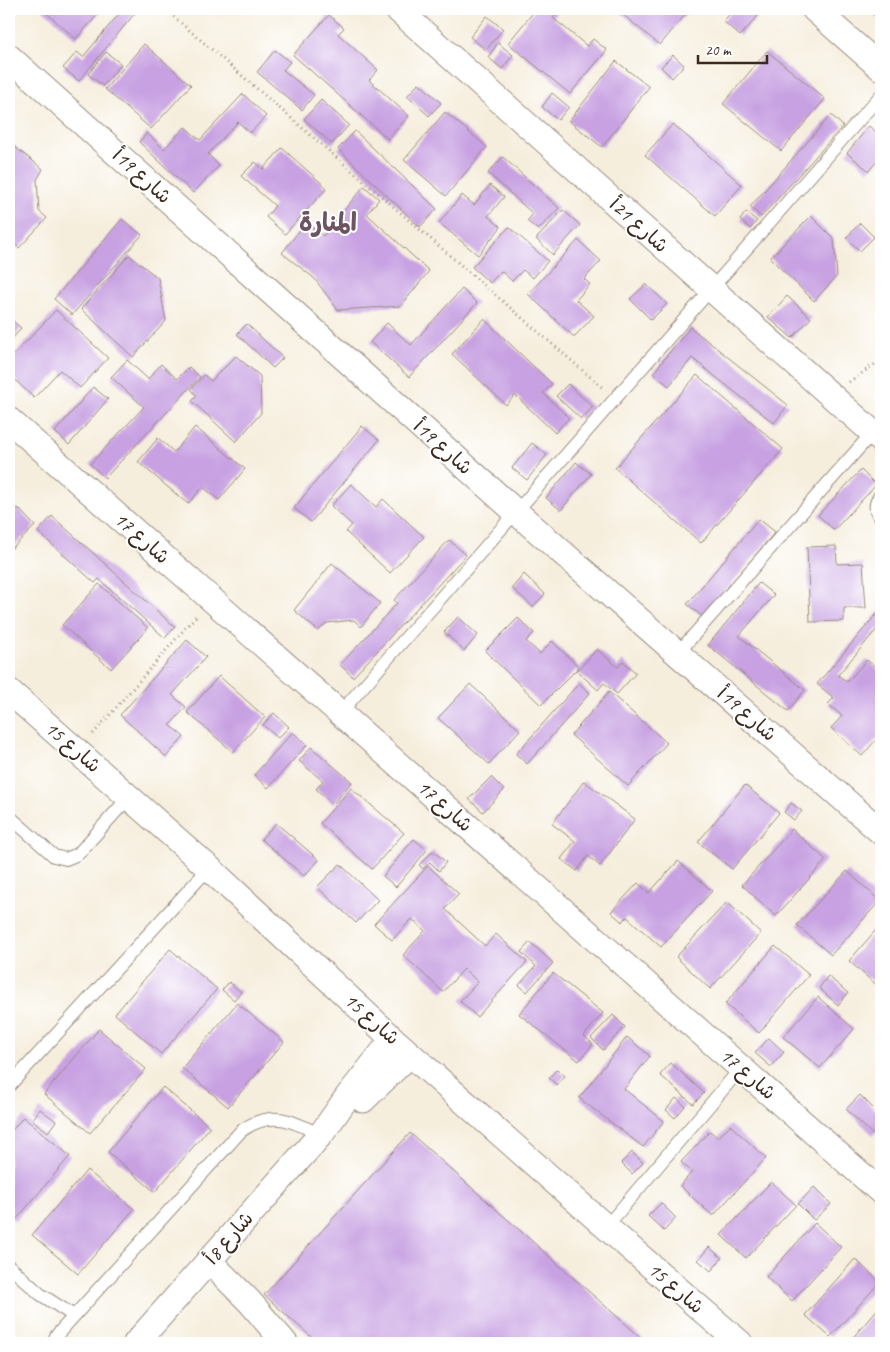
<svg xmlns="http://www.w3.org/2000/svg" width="890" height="1352" viewBox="0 0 890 1352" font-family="Caveat,'Playpen Sans Arabic',sans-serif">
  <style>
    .building { fill: #c7a1e2 }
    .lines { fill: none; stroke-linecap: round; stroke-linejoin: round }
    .lane-casing { stroke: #988c7e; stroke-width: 14 }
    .street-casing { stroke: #988c7e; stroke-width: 27 }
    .path { stroke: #988c7e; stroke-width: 3; stroke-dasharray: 1 4; stroke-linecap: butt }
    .lane { stroke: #fff; stroke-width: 12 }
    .street { stroke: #fff; stroke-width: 25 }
    .labels { text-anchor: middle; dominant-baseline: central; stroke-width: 4; stroke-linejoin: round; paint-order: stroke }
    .street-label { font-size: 20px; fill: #3b2a1e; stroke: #fff }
    .district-label { font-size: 25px; font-weight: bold; fill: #6c5463; stroke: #fff }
  </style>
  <rect width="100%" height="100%" fill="#fff"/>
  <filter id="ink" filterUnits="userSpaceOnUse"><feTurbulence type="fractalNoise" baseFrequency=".02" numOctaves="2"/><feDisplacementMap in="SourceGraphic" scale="10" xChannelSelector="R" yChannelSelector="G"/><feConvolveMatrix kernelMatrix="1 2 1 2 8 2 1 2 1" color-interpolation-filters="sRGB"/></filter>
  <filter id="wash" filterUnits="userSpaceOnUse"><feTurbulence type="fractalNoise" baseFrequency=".0096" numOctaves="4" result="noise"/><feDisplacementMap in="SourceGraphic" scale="20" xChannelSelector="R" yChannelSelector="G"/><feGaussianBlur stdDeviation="1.12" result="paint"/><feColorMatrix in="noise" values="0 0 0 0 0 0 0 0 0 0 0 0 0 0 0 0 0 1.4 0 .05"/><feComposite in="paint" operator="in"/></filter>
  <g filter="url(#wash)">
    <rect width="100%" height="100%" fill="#f6eedd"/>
    <g id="blocks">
      <!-- building -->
      <path class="building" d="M42 9H103L76 39Z
        M123 9H129L135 13 79 81 63 68 77 52 83 57Z
        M536 9H560L553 18 587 46 593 39 607 50 570 94 508 43Z
        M616 9H690L660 45Z
        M735 9H749L758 16 740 36 723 21Z
        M868 9H881V21Z
        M329 15 344 28 338 34 378 70 369 80 409 116 388 139 293 55Z
        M487 16 503 29 486 50 470 37Z
        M498 43 513 55 502 69 488 57Z
        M144 44 191 85 151 129 105 89Z
        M275 50 290 62 283 70 314 95 302 110 257 72Z
        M767 51 825 99 781 151 723 104Z
        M106 52 121 64 103 86 88 74Z
        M673 55 684 65 672 78 661 67Z
        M616 61 649 87 602 147 569 121Z
        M419 83 441 103 429 116 407 96Z
        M552 93 569 107 558 120 542 107Z
        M243 94 266 116 250 133 238 122 208 154 219 166 193 193 139 142 147 133 164 149 185 127 200 140Z
        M321 100 349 125 332 144 304 119Z
        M445 112 487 147 446 196 404 160Z
        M831 115 843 126 761 217 750 207Z
        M673 124 742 185 715 216 645 155Z
        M869 126 881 136V156L869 171 847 153Z
        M355 131 437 209 420 227 338 149Z
        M11 144 43 169 37 180 39 211 47 218 19 248 9 239V147Z
        M282 148 327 188 285 234 266 217 275 206 241 176 255 162 263 169Z
        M503 157 559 208 538 230 527 221 533 214 488 173Z
        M490 185 504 197 488 216 501 227 478 255 439 223 462 195 474 205Z
        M364 186 379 199 367 214 429 271 401 306 338 310 314 278 282 253 306 222 323 236Z
        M563 210 580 225 553 255 536 239Z
        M746 212 757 221 750 229 740 220Z
        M811 216 834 239 837 276 814 301 770 258Z
        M122 219 142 235 72 315 54 299Z
        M860 223 874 237 860 251 846 238Z
        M509 227 548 261 533 278 523 270 512 281 501 271 490 283 472 267Z
        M578 240 601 261 584 279 590 284 576 300 594 316 574 337 528 294Z
        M129 255 158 278 166 321 133 357 81 309Z
        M646 284 667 304 651 320 630 299Z
        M462 289 477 303 409 377 370 342 387 323 411 345Z
        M787 296 811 318 792 338 768 317Z
        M56 310 108 358 80 388 60 370 34 398 9 374V360Z
        M9 318 21 328 9 343Z
        M484 319 552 384 543 393 569 418 555 433 515 395 506 405 452 354Z
        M247 324 283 358 273 368 237 334Z
        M690 327 788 405 774 423 692 358 669 386 653 373Z
        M236 356 260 376 261 413 236 442 192 401 197 396 191 389 204 375 211 381Z
        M127 360 148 379 161 364 177 379 189 367 200 377 105 478 90 464 144 407 111 377Z
        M697 375 783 449 701 543 615 468Z
        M568 384 593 407 581 419 556 396Z
        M93 387 108 399 69 445 55 432Z
        M362 426 379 440 311 522 294 508Z
        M195 427 245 469 219 500 203 487 188 504 138 462 158 438 174 452Z
        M532 443 547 455 527 480 512 468Z
        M576 462 591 474 561 510 546 498Z
        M861 470 876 485 834 530 818 515Z
        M351 484 376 507 383 499 424 537 390 573 346 532 352 525 331 506Z
        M18 508 35 526 9 551V517Z
        M52 516 175 627 165 638 99 579 95 583 38 532Z
        M759 519 775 532 703 617 687 604Z
        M449 540 466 555 353 677 340 665 397 603 394 600Z
        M836 546 837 564 863 563 866 608H844V621L810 622 807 547Z
        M332 563 380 603 361 627 354 620 327 623 318 631 294 610Z
        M524 574 545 594 533 607 512 588Z
        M759 583 774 595 739 636 805 690 788 711 708 645Z
        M99 584 148 628 111 669 62 625Z
        M881 609V632L878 628 838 675 847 682 867 660 881 672V734L862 756 831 728 842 716 828 704 834 698 817 684Z
        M458 617 478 635 464 651 444 632Z
        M518 618 534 633 526 641 540 654 552 641 579 667 541 705 485 651Z
        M187 640 206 657 172 695 186 707 170 725 184 737 166 757 120 715Z
        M597 649 618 667 623 661 636 673 617 694 604 683 598 690 577 671Z
        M219 676 265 717 233 752 187 712Z
        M579 683 590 693 527 764 516 754Z
        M470 684 520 730 489 764 438 718Z
        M609 692 667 743 628 786 571 735Z
        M274 713 289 727 278 738 263 725Z
        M293 732 307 745 268 788 254 775Z
        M311 747 352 782 333 804 316 789 323 781 299 761Z
        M491 777 504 790 483 812 469 799Z
        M584 781 635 819 600 866 588 856 577 871 561 859 575 841 552 824Z
        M745 785 779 813 732 869 698 842Z
        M351 788 404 833 372 869 320 823Z
        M791 803 802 811 794 820 784 812Z
        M276 823 319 860 304 876 261 839Z
        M792 829 826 860 776 916 742 885Z
        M414 839 427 850 396 887 383 876Z
        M433 851 446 862 439 871 430 862 423 869 419 865Z
        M678 861 712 891 661 947 627 917 622 922 611 912 638 883 649 893Z
        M340 864 378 900 356 923 317 887Z
        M428 866 459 894 445 909 485 946 496 934 527 962 477 1017 460 1001 478 982 464 969 443 992 403 955 425 931 412 919 392 940 374 924Z
        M847 871 880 901 831 955 797 925Z
        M727 902 761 933 710 989 676 957Z
        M881 924V989L849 961Z
        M530 942 553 963 527 992 519 985 536 966 521 952Z
        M775 946 809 975 759 1033 725 1004Z
        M170 949 217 989 161 1054 115 1014Z
        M553 973 603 1013 584 1036 593 1044 579 1061 519 1014Z
        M828 976 848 993 838 1005 819 988Z
        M229 982 241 992 234 1000 222 990Z
        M818 997 854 1029 820 1068 783 1037Z
        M237 1003 284 1042 228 1107 182 1068Z
        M613 1015 625 1027 603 1050 591 1038Z
        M99 1029 146 1069 90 1133 44 1094Z
        M627 1037 650 1056 624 1089 664 1121 643 1147 579 1098Z
        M769 1038 784 1052 771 1067 755 1053Z
        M671 1063 704 1093 693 1104 660 1075Z
        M557 1069 565 1076 557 1085 549 1078Z
        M163 1087 210 1127 155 1192 108 1152Z
        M860 1095 881 1116V1127L873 1135 846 1109Z
        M676 1098 685 1106 675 1118 666 1110Z
        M40 1109 56 1121 48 1132 32 1120Z
        M23 1117 70 1156 15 1221 9 1216V1134Z
        M730 1125 766 1158 713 1216 680 1186 692 1172 681 1162 710 1131 718 1138Z
        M410 1133 647 1343H318L264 1295Z
        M632 1152 643 1163 632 1174 621 1163Z
        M87 1170 134 1209 78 1274 32 1235Z
        M771 1182 796 1205 746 1258 721 1235Z
        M814 1187 831 1204 814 1220 798 1204Z
        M661 1203 676 1218 664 1231 648 1216Z
        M815 1223 841 1247 792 1301 766 1277Z
        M709 1247 722 1258 711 1271 698 1260Z
        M855 1259 880 1282 830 1337 805 1315Z
        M881 1305V1343H848Z"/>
    </g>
  </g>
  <g filter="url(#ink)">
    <use href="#blocks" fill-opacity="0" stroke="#988c7e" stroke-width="1"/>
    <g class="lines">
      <defs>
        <path id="lane" d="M881 494C875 502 873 510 881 518
          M677 654 873 432
          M340 713 881 95
          M9 816 54 856 66 859 78 854 129 797
          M9 1086 209 868
          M606 1227 741 1068
          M9 1266 40 1294 74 1316
          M53 1343 56 1336 241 1131C270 1110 291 1119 320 1135"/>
        <path id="street" d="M397 9 881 440
          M814 9 881 68
          M9 57 516 512 881 832
          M9 420 881 1192
          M9 691 209 868 393 1039 606 1227 740 1343
          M363 1100 410 1054
          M209 1261 250 1302 285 1343
          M136 1343 322 1133 348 1096 393 1039"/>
      </defs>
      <!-- lane casing -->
      <use href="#lane" class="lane-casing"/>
      <!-- street casing -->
      <use href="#street" class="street-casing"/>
      <!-- path -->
      <path class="path" d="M166 10 603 388
        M849 382 881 360
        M93 734 196 616"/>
      <!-- lane -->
      <use href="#lane" class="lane"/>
      <!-- street -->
      <use href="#street" class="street"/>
    </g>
  </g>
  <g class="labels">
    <!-- street labels -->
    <g class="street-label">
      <text transform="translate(142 176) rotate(42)">شارع 19أ</text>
      <text transform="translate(639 225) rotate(42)">شارع 21أ</text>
      <text transform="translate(443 447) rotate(42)">شارع 19أ</text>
      <text transform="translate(142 538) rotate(42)">شارع 17</text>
      <text transform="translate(747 714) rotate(41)">شارع 19أ</text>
      <text transform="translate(73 747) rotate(41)">شارع 15</text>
      <text transform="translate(445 806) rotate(42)">شارع 17</text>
      <text transform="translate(372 1019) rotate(42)">شارع 15</text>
      <text transform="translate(748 1074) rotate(41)">شارع 17</text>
      <text transform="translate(229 1238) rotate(-49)">شارع 8أ</text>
      <text transform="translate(676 1288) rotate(41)">شارع 15</text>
    </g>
    <!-- district labels -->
    <g class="district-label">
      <text x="328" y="223">المنارة</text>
    </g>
  </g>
  <!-- margin -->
  <rect width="890" height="1352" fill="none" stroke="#fff" stroke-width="30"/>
  <!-- scale -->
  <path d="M698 55v8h69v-8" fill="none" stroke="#3b2a1e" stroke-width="2.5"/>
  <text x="705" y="55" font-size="15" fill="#3b2a1e" stroke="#ffffff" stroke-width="4" paint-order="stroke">20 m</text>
</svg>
